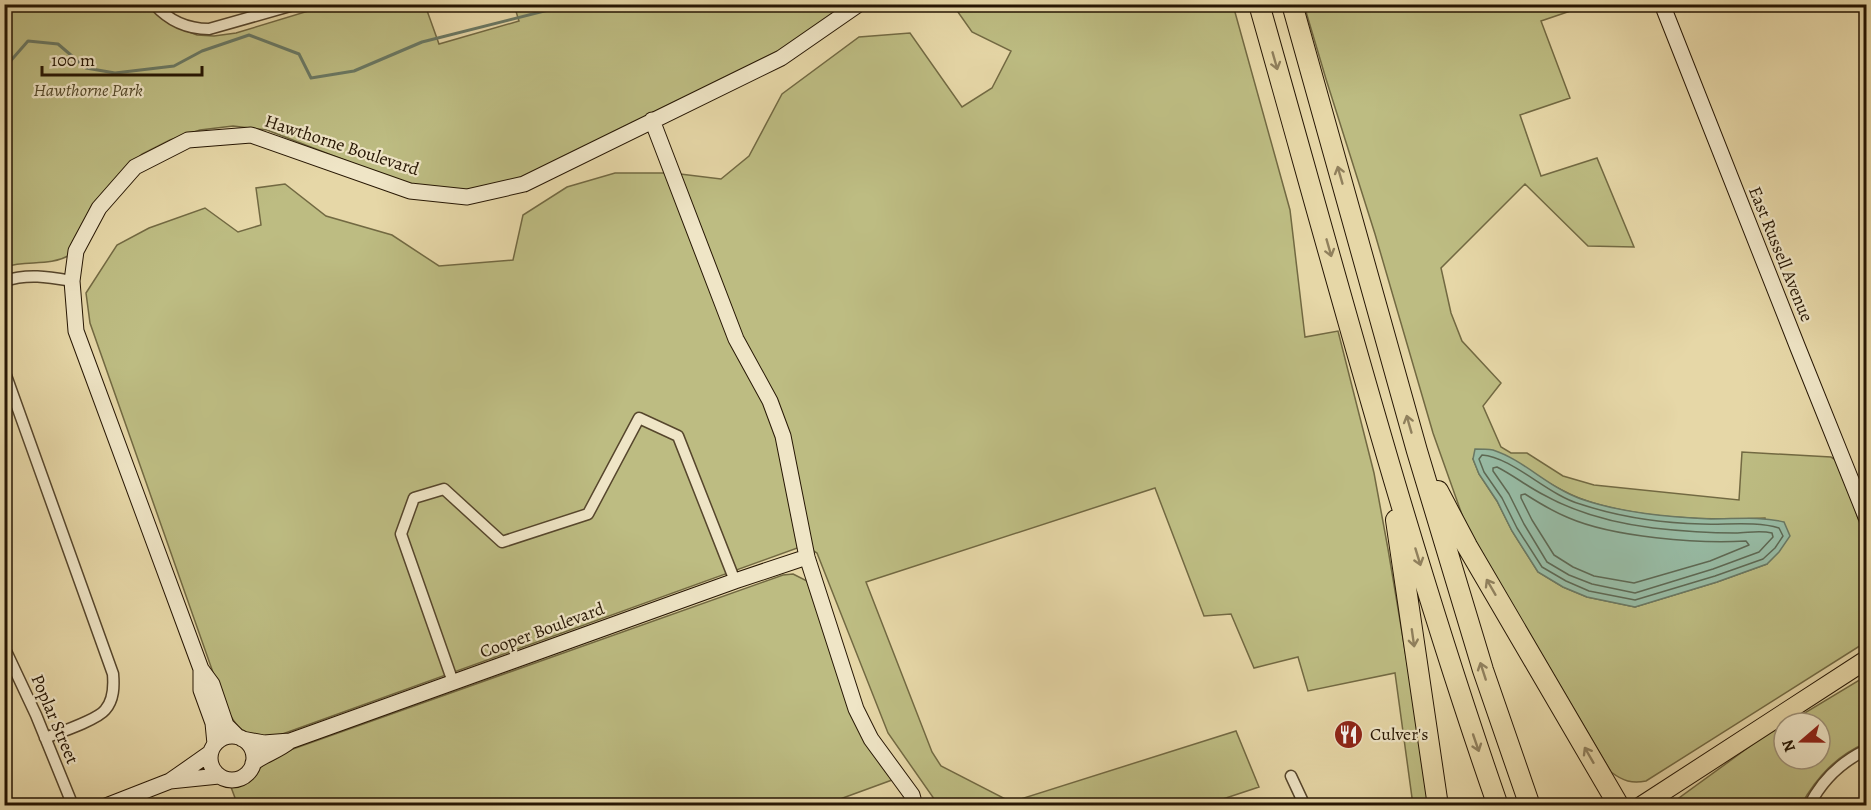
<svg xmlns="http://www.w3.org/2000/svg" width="1871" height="810" viewBox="0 0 1871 810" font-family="Alegreya,serif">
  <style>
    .green { fill: #bdbc82; stroke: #726942; stroke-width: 1.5; fill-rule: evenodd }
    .water { fill: #97baa3; stroke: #6a7863; stroke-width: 1.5 }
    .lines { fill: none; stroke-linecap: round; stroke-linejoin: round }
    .shore { stroke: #5e6853; stroke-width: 1.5 }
    .stream { stroke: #6a7863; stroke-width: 3 }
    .street-casing { stroke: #56462c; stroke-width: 13 }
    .secondary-casing { stroke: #261603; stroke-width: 17 }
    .primary-casing { stroke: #261603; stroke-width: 20 }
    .highway-casing { stroke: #261603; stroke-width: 22 }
    .street { stroke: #efe5c6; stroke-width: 10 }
    .secondary { stroke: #efe5c6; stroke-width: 15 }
    .primary { stroke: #e6d7a7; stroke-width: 18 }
    .highway { stroke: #e6d7a7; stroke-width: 20 }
    .oneway { stroke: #90805d }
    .labels { text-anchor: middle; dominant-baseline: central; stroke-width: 4.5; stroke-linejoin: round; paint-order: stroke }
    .park-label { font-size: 18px; font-style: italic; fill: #534829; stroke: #efe5c6 }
    .street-label { font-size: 18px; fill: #261603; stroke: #efe5c6 }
    .poi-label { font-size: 18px; fill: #261603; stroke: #efe5c6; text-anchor: start }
  </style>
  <rect width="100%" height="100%" fill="#e6d7a7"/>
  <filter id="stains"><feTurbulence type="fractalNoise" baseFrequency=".00333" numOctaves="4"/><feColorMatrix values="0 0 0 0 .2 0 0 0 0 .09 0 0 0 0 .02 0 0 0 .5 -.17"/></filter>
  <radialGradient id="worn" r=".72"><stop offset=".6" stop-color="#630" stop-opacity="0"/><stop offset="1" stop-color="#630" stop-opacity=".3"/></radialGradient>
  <!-- green -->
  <path class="green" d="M4 5H149L179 28 197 35 214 36 236 33 328 5H425L439 44 519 21 514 5H856L766 63 503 186 481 191 425 189 388 177 267 130 233 126 200 130 170 140 142 154 118 176 72 254C47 268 29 259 5 267Z
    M953 5H1233L1290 210 1305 337 1338 331 1374 473 1388 549 1431 805H1413L1395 673 1308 691 1298 657 1254 668 1231 614 1204 616 1155 488 866 582 932 752 941 766 1011 802 1236 731 1259 787 1205 805H936L937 803 888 733 817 553 809 548 800 547 277 736C242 740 235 727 222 698L90 323 86 293 117 245 149 228 205 208 238 232 261 225 256 188 285 184 326 216 392 235 439 266 513 260 523 215 567 187 615 173H672L721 179 749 156 782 94 859 37 910 33 962 107 992 88 1011 51 972 32Z
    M1304 5H1588L1541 21 1570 98 1520 115 1541 176 1597 158 1634 247 1588 246 1525 184 1441 268 1451 313 1462 341 1501 383 1483 406 1501 447 1511 453H1527L1563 476 1594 485 1739 500 1742 452 1831 457 1839 462 1866 542V642L1646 781C1632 784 1623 781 1611 772L1466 526 1433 433 1375 234 1326 79ZM1507 457C1530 471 1553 488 1579 498 1630 518 1710 521 1765 518L1767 564 1717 582 1635 607 1587 597 1563 587 1538 572 1512 531 1497 501 1479 474 1473 459Z
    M793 574 807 581 843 685 892 780 821 806H238L231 787C254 784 251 773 267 762 274 757 282 754 290 750L783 575Z
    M1866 676V743C1836 756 1817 777 1801 805H1771L1758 800 1743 805 1668 806 1764 736 1784 725V759H1820V723H1788Z"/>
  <!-- water -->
  <path class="water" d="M1475 449C1481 449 1487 449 1493 450 1524 460 1549 488 1581 499 1622 513 1668 517 1711 519 1736 519 1760 516 1784 522L1790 536 1779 552 1767 564 1717 582 1635 607 1587 597 1563 587 1538 572 1512 531 1497 501 1479 474 1473 459Z"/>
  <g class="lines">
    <!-- shore -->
    <path class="shore" d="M1482 455C1512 457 1548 495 1580 504 1619 517 1661 523 1702 524 1725 525 1757 521 1779 528L1783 536 1775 548 1763 559 1715 576 1635 600 1589 591 1566 581 1542 567 1517 528 1502 498 1484 472 1479 459Z
      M1497 467C1513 475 1528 487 1544 495 1578 514 1614 523 1653 528 1680 531 1708 533 1735 533 1748 533 1759 530 1772 533L1773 537 1759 552 1713 569 1635 593 1592 584 1569 575 1547 562 1524 524 1509 494 1493 471V468Z
      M1525 494C1539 503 1554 512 1569 518 1613 537 1698 544 1746 541L1749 545 1710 561 1634 583 1594 576 1573 567 1554 555 1532 520 1521 498V495Z"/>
    <!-- stream -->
    <path class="stream" d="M4 103 10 95 7 65 28 41 58 44 86 68 115 73 174 66 202 51 249 35 299 54 311 78 354 71 422 42 572 4"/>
    <defs>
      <path id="street" d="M154 4C169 21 188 29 209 29L297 4
        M4 281C28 273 49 277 72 281
        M4 370 113 674C114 686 114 700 105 710 97 720 58 733 45 738
        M4 647 36 715 73 806
        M453 682 401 534 414 498 444 489 502 542 588 514 639 418 678 436 735 581
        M1291 776 1305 806
        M1809 806C1822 780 1841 762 1866 750"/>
      <path id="secondary" d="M1662 4 1798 348 1866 517
        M652 120 736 339 770 401 783 436 807 557 856 709 871 739 912 795 915 806
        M201 669V690L213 723 215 744
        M210 758a22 22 0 1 1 44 0a22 22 0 1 1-44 0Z
        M238 737 226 725 212 684 201 669 76 331 72 281 76 251 99 208 135 167 188 140 251 135 410 191 467 197 524 184 781 58 859 4
        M242 739 264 743 290 741
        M253 763C265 754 278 751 290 741L735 581 807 557
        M170 781 219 776
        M106 806 170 781 210 753"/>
      <path id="primary" d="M1641 806 1866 660"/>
      <path id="highway" d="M1259 4C1335 272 1406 542 1498 806
        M1292 4 1417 451 1483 670 1530 806
        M1438 491 1467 546 1619 806
        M1396 520 1438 806"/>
    </defs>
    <!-- street casing -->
    <use href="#street" class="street-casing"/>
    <!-- secondary casing -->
    <use href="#secondary" class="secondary-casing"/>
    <!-- primary casing -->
    <use href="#primary" class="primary-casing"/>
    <!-- highway casing -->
    <use href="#highway" class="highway-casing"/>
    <!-- street -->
    <use href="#street" class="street"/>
    <!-- secondary -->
    <use href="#secondary" class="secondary"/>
    <!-- primary -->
    <use href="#primary" class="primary"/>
    <!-- highway -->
    <use href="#highway" class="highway"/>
  </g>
  <!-- one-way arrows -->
  <defs><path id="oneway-shaft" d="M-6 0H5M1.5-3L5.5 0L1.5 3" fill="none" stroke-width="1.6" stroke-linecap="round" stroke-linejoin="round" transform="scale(1.5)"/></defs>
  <g class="oneway">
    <use href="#oneway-shaft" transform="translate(1275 61) rotate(74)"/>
    <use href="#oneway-shaft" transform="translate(1340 175) rotate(-106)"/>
    <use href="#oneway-shaft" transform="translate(1329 248) rotate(74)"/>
    <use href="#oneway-shaft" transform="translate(1409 424) rotate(-106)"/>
    <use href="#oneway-shaft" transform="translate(1418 557) rotate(73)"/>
    <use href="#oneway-shaft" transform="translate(1491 587) rotate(-120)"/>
    <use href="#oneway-shaft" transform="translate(1413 638) rotate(82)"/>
    <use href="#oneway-shaft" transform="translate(1483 671) rotate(-108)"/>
    <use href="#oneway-shaft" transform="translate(1476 743) rotate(71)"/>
    <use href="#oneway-shaft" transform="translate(1589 755) rotate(-120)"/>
  </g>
  <!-- icons -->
  <defs>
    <symbol id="restaurant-disc" viewBox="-11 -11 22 22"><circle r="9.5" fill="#8f2418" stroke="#efe5c6"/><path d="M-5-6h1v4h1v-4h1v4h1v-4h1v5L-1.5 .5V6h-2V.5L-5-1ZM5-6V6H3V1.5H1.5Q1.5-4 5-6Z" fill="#fff"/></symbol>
  </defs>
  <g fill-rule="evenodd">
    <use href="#restaurant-disc" x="1332" y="718" width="33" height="33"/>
  </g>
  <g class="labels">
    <!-- park labels -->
    <g class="park-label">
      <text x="88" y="90">Hawthorne Park</text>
    </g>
    <!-- street labels -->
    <g class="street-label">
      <text transform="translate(342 145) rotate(18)">Hawthorne Boulevard</text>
      <text transform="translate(1781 254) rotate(68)">East Russell Avenue</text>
      <text transform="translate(542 630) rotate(-20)">Cooper Boulevard</text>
      <text transform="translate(55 719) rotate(67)">Poplar Street</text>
    </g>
    <!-- poi labels -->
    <g class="poi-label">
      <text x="1370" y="734">Culver's</text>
    </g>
  </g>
  <!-- margin -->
  <rect width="1871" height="810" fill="none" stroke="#e6d7a7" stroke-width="24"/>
  <rect x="6" y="6" width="1859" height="798" fill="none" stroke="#261603" stroke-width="3"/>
  <rect x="12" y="12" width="1847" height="786" fill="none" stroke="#261603" stroke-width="1.5"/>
  <!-- north arrow -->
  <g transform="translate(1802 741) rotate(250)"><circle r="28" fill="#efe5c6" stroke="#9f9278" stroke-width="1.5"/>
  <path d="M0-4.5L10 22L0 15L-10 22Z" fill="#8f2418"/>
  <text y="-9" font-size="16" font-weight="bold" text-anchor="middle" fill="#261603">N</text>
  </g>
  <!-- scale -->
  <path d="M42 66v9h160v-9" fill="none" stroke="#261603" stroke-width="3"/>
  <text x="51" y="66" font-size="18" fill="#261603" stroke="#efe5c6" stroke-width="4.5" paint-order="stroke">100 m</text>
  <rect width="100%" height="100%" filter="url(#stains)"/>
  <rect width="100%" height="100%" fill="url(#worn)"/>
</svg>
